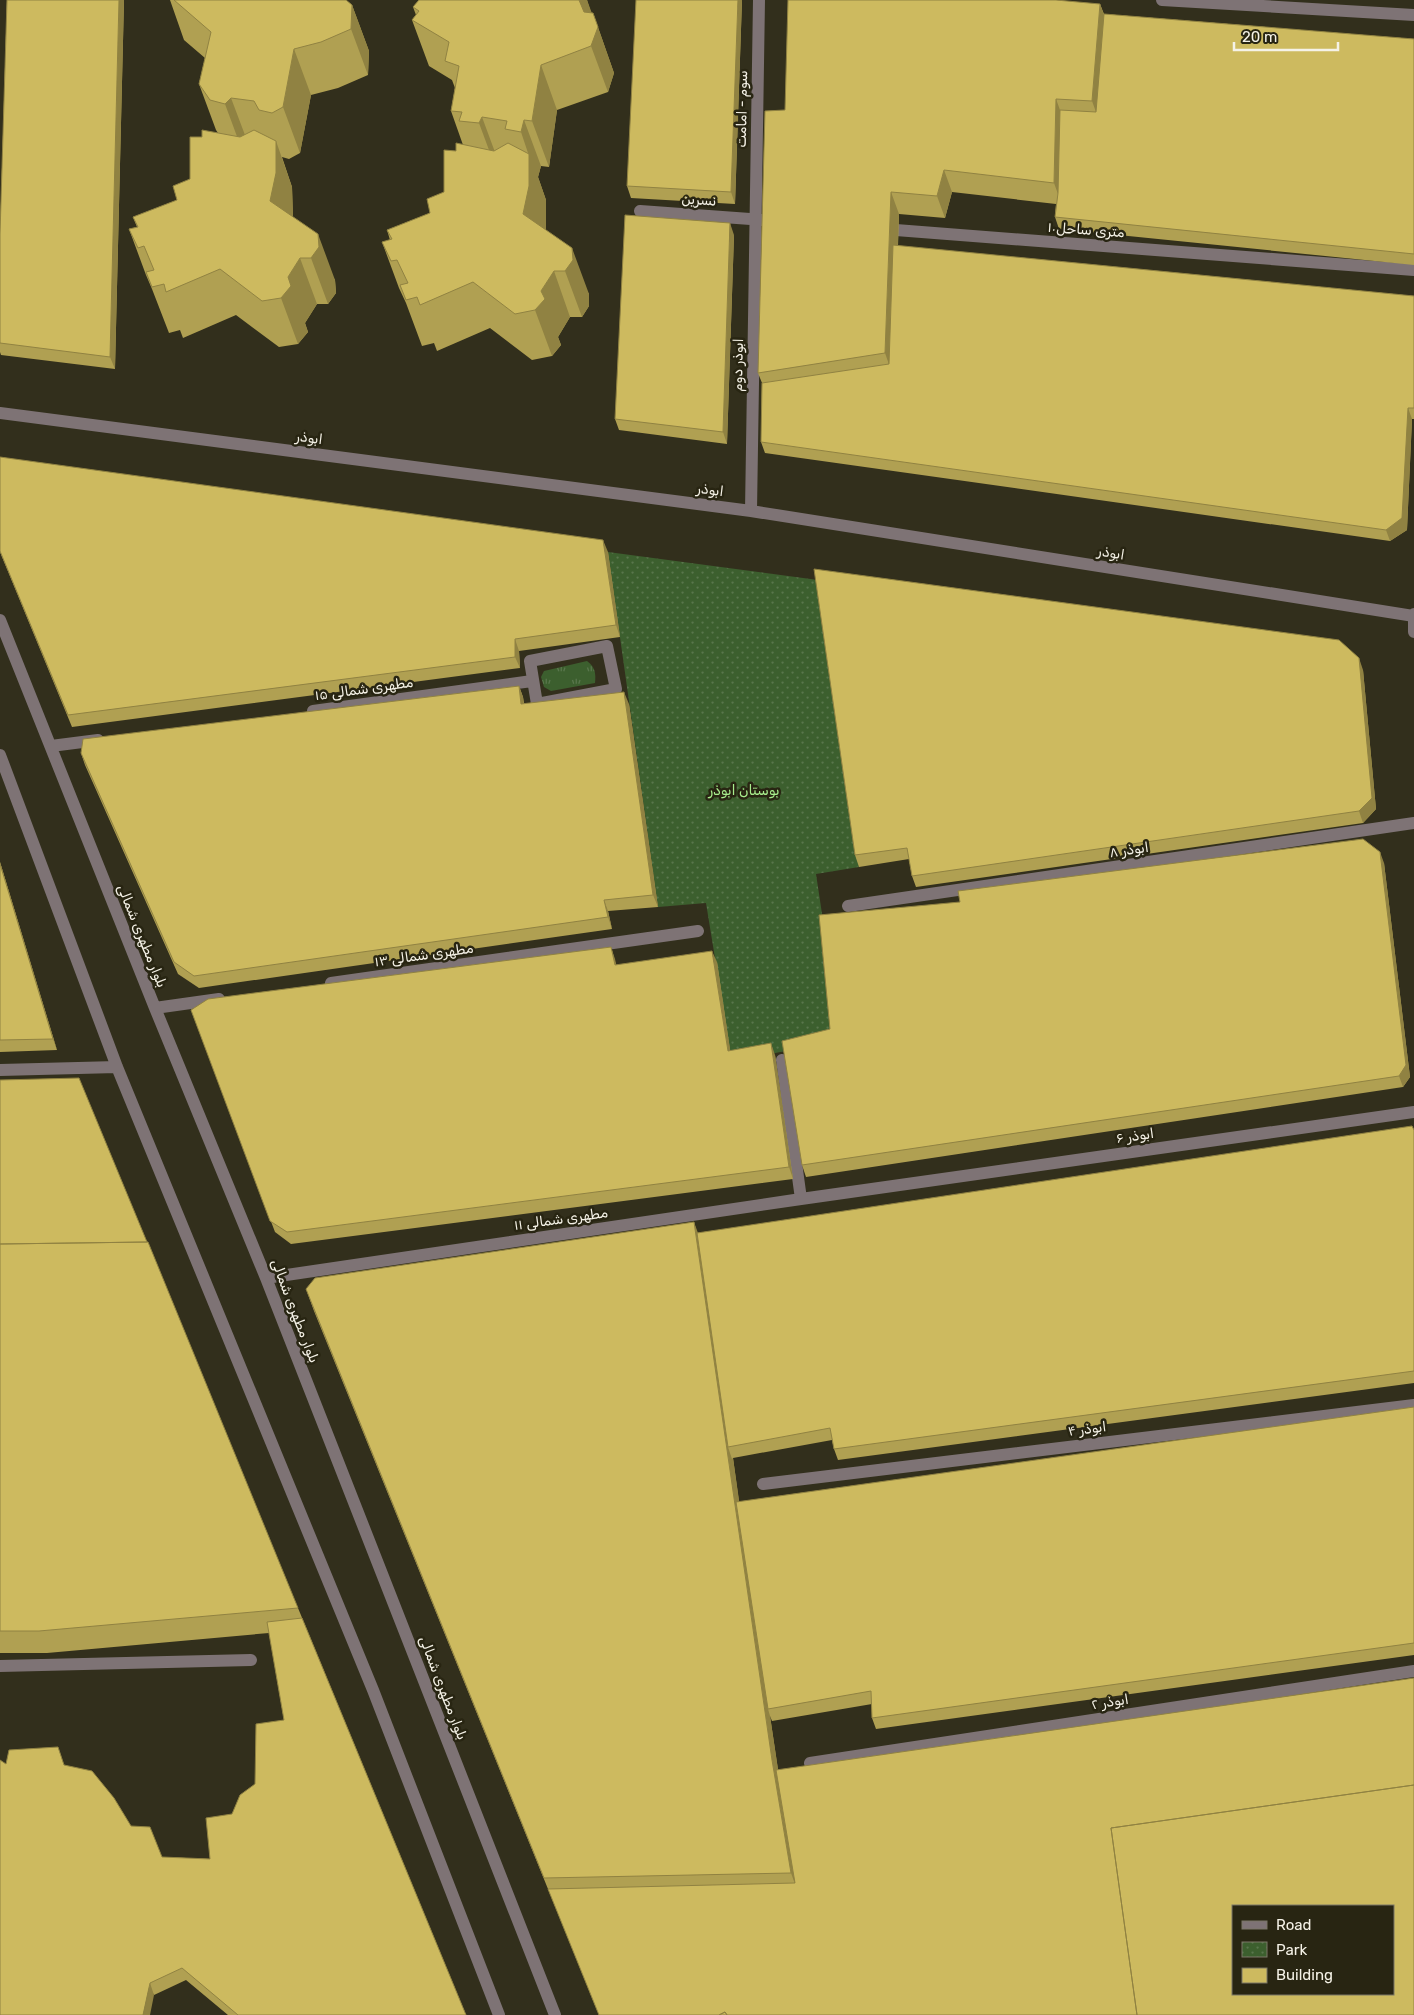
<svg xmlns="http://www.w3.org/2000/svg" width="1414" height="2015" viewBox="0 0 1414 2015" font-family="Rubik,Vazirmatn,sans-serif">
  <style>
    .grass { fill: url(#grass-tufts) }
    .park { fill: url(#park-dots) }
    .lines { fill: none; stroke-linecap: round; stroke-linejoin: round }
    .minor { stroke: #7e7375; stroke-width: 12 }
    .wall { fill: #b0a052 }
    .shaded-wall { fill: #908242 }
    .building { fill: #cdba5f; stroke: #908242; fill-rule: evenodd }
    .labels { text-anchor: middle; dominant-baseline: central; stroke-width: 5; stroke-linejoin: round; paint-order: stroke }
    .street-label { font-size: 14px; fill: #f5f2e7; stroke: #282512 }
    .park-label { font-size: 14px; fill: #a8ed8d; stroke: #282512 }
  </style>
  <defs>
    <pattern id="grass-tufts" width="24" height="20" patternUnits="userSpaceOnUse" patternTransform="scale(1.25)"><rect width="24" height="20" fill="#3c5f2e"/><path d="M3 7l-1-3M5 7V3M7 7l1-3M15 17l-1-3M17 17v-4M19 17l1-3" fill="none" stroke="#59764c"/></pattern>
    <pattern id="park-dots" width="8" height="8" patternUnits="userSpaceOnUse" patternTransform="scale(1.25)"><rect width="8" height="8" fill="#3c5f2e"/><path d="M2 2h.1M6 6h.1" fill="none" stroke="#59764c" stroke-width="1.8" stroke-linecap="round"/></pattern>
  </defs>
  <rect width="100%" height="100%" fill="#322f1c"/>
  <!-- grass -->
  <path class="grass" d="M587 661C595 667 596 673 595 683L551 691 544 687 541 677 544 671Z"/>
  <!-- park -->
  <path class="park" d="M608 552 818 580 859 867 816 874 824 927 834 1041 732 1062 706 903 658 907Z"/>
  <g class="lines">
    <!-- minor -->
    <path class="minor" d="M1162 0 1414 15
      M640 211 778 221
      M883 229 1414 270
      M0 413 751 511 1414 616
      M751 511 759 0
      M1414 614V632
      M0 620 155 1008 266 1278 555 2015
      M607 646 616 689 537 704 530 661Z
      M313 711 532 681
      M51 746 98 740
      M0 755 117 1067 373 1690 499 2015
      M848 906 1414 823
      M331 983 698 931
      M155 1008 219 999
      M782 1060 801 1199
      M0 1070 117 1067
      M266 1278 801 1199 1414 1112
      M763 1484 1414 1405
      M0 1666 251 1660
      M810 1763 1414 1671"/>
  </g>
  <!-- wall -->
  <path class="wall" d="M7 0H124L115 369 1 355 0 352V234Z
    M170 0H346L352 5 369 51 368 75 338 88 311 95 300 153 289 159 282 157 292 187 293 217 335 280 336 293 328 304H317L305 323 308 332 298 344 279 347 236 315 183 338 180 330 169 333 152 289 146 275 129 229 137 227 133 217 177 200 190 179 202 137 218 133 216 130 199 84 205 58 184 40Z
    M419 0H587L591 13H593L614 73 608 92 557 110 549 167 541 166 538 177 546 200V230L589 294V306L582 317H570L558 337 561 345 552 356 532 360 490 328 437 351 434 343 422 346 406 303 399 288 382 242 390 240 387 230 430 213 444 192 456 151 463 145 451 111 455 88 452 80 429 66 412 20 416 15 413 7Z
    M742 0 735 204 631 198 627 186Z
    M1100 4 1104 14 1414 39V265L1059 229 1055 217 1056 204 952 192 945 218 899 214 898 246 1414 296V419H1412L1407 530 1390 541 765 453 761 442 762 383 758 373 785 110Z
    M734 235 727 444 619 430 615 419Z
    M0 457 608 552 620 637 519 651 520 668 72 727 0 552Z
    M1363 670 1376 809 1363 823 916 887 912 876 909 859 859 867 855 855Z
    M519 686 523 697 524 703 629 704 658 907 608 911 612 929 199 988 178 974 85 765 81 753Z
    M0 862 57 1050 0 1052Z
    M1384 863 1410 1077 1403 1087 806 1177 802 1165 830 1029Z
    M611 947 616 965 717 962 730 1050 775 1055 793 1179 291 1244 275 1232 191 1010Z
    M0 1080 298 1608 466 2015H228L186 1980 154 1995 6 1764 64 1765 131 1826 162 1857 210 1859 232 1814 255 1784 284 1720 269 1633 47 1653H0Z
    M1414 1130V1383L838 1460 834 1449 832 1440 733 1458 739 1502 1414 1407V1655L876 1729 872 1718V1704L772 1721 770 1716 778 1770 1414 2015H599L314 1311 306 1289 694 1222 697 1233Z"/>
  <!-- shaded-wall -->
  <path class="shaded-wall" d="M119 0H124L115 369 110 357Z
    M578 0H587L597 27 591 37Z
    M738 0H742L735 204 731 192Z
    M1100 4 1108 26 1100 123 1092 101Z
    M352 5 369 51 368 75 351 29Z
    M593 13 614 73 608 92 591 46Z
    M294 49 311 95 300 153 283 107Z
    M541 65 557 110 549 167 532 121Z
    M231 98 248 143 242 150 225 104Z
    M1056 99 1064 121 1062 205 1054 183Z
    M482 117 499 163 496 169 479 123Z
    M524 120 541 166 538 177 546 200V232L523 214 529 156 521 132Z
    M276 141 292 187 293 219 270 201Z
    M944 170 952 192 945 218 937 196Z
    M891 192 899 214 893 376 885 353Z
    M730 223 734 235 727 444 723 432Z
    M318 234 335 280 336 293 328 304 311 258Z
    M572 248 589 294V306L582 317 565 271Z
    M300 258 317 304 305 323 308 332 298 344 281 298 288 277Z
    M554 271 570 317 558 337 561 345 552 356 535 310 541 291Z
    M1408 408 1412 419 1407 530 1390 541 1386 530Z
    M603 540 608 552 620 637 616 625Z
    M515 639 519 651 520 668 515 657Z
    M1359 658 1363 670 1376 809 1363 823 1359 811Z
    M519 686 523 697 525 715 521 704Z
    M624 692 629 704 658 907 653 895Z
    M1380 852 1384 863 1410 1077 1403 1087 1399 1076Z
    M0 862 57 1050 53 1039 0 864Z
    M604 900 608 911 612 929 608 917Z
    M611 947 615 959 619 977 615 965Z
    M712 951 717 962 732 1062 728 1051Z
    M771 1043 775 1055 793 1179 789 1167Z
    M694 1222 702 1244 728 1447 732 1459 733 1458 769 1709H768L770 1716 780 1782 799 1895 791 1873 772 1760Z
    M150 1983 154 1995 150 2015H143Z"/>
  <!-- building -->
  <path class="building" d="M7 0H119L110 357 0 343V234Z
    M174 0H346L352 5 351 29 321 42 294 49 283 107 272 113 259 110 254 101 231 98 225 104 210 100 199 84 211 32Z
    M419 0H579L584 12 593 13 598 27 591 46 541 65 532 121 524 120 521 132 505 129 507 121 482 117 479 123 459 121 462 112 451 111 459 66 445 61 449 42 412 20 419 11 413 7Z
    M636 0H738L731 192 627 186Z
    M788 0H1056L1100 4 1092 101 1056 99 1054 183 944 170 937 196 891 192 885 353 758 373 765 111 785 110Z
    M1104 14 1414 39V254L1055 217 1058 193 1060 110 1096 112Z
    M202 130 240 137 254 130 276 141V173L270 201 318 234 319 247 311 258H300L288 277 291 286 281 298 262 301 220 269 166 292 164 284 152 287 146 272 154 270 144 246 138 248 129 229 138 227 133 217 177 200 173 186 190 179V137H202Z
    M456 143 494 151 508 143 529 154V186L523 214 572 248 573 260 565 271H554L541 291 545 299 535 310 515 314 473 282 420 305 417 297 406 300 400 285 408 283 397 260 391 261 382 242 392 239 387 230 430 213 427 199 444 192V150L456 151Z
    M625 215 730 223 723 432 615 419Z
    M893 245 1414 296V408H1408L1402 518 1386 530 761 442 762 383 889 364Z
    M0 457 603 540 616 625 515 639V657L68 715 0 551Z
    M814 569 1339 640 1359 658 1372 798 1359 811 912 876 907 848 855 855Z
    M519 686 521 704 624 692 653 895 604 900 608 917 194 976 174 962 81 753 83 739Z
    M1363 839 1380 852 1406 1065 1399 1076 802 1165 782 1041 830 1029 819 915 960 902 958 891Z
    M0 864 53 1039 0 1040Z
    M611 947 615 965 712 951 728 1051 771 1043 789 1167 287 1232 270 1221 191 1010 208 999Z
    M79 1078 147 1242 0 1244V1080Z
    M1412 1126 1414 1130V1371L834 1449 830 1428 728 1447 697 1233Z
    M694 1222 772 1760 791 1873 544 1878 306 1289 315 1278Z
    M148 1242 298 1608 39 1631H0V1244Z
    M1414 1407V1643L872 1718 871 1691 768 1709 736 1502Z
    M302 1618 466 2015H238L182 1968 150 1983 143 2015H0V1760L6 1764 9 1750 58 1747 64 1765 92 1771 114 1798 131 1826 150 1827 162 1857 210 1859 206 1818 232 1814 240 1795 255 1784 256 1724 284 1720 267 1622Z
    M1414 1678V1785L1111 1828 1137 2015H727L725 2012 719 2015H599L548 1889 795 1883 776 1770Z
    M1414 1785V2015H1137L1111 1828ZM1233 1906H1393V1994H1233Z
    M725 2012 727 2015H719Z"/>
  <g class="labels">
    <!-- street labels -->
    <g class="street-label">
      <text transform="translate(742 109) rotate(-89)">سوم - امامت</text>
      <text transform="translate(699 200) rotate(4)">نسرین</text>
      <text transform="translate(1086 230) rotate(4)">۱۰متری ساحل</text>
      <text transform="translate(738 365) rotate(-89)">ابوذر دوم</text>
      <text transform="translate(309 438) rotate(7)">ابوذر</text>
      <text transform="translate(710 490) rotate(7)">ابوذر</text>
      <text transform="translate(1111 553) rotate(9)">ابوذر</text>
      <text transform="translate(364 689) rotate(-8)">مطهری شمالی ۱۵</text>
      <text transform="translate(1129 850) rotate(-8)">ابوذر ۸</text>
      <text transform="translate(142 936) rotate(68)">بلوار مطهری شمالی</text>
      <text transform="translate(424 955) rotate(-8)">مطهری شمالی ۱۳</text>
      <text transform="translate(1135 1136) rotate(-8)">ابوذر ۶</text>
      <text transform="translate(561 1219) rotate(-8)">مطهری شمالی ۱۱</text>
      <text transform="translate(295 1311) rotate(69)">بلوار مطهری شمالی</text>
      <text transform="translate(1087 1429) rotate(-7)">ابوذر ۴</text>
      <text transform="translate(443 1688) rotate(69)">بلوار مطهری شمالی</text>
      <text transform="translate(1110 1702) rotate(-9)">ابوذر ۲</text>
    </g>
    <!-- park labels -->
    <g class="park-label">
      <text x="744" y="790">بوستان ابوذر</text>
    </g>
  </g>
  <!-- legend -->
  <rect x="1232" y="1905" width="162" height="90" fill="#282512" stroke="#7a7767"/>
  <rect x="1242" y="1921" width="25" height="8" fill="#7e7375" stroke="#7a7767"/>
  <text x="1276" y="1930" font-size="15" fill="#f5f2e7">Road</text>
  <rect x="1242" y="1942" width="25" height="15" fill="url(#park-dots)" stroke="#7a7767"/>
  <text x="1276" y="1955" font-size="15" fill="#f5f2e7">Park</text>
  <rect x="1242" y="1968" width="25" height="15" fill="#cdba5f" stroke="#7a7767"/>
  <text x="1276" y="1980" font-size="15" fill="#f5f2e7">Building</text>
  <!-- scale -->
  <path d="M1234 42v8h104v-8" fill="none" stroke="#f5f2e7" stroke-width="2.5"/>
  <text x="1242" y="42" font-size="15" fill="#f5f2e7" stroke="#282512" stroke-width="4" paint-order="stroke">20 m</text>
</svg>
